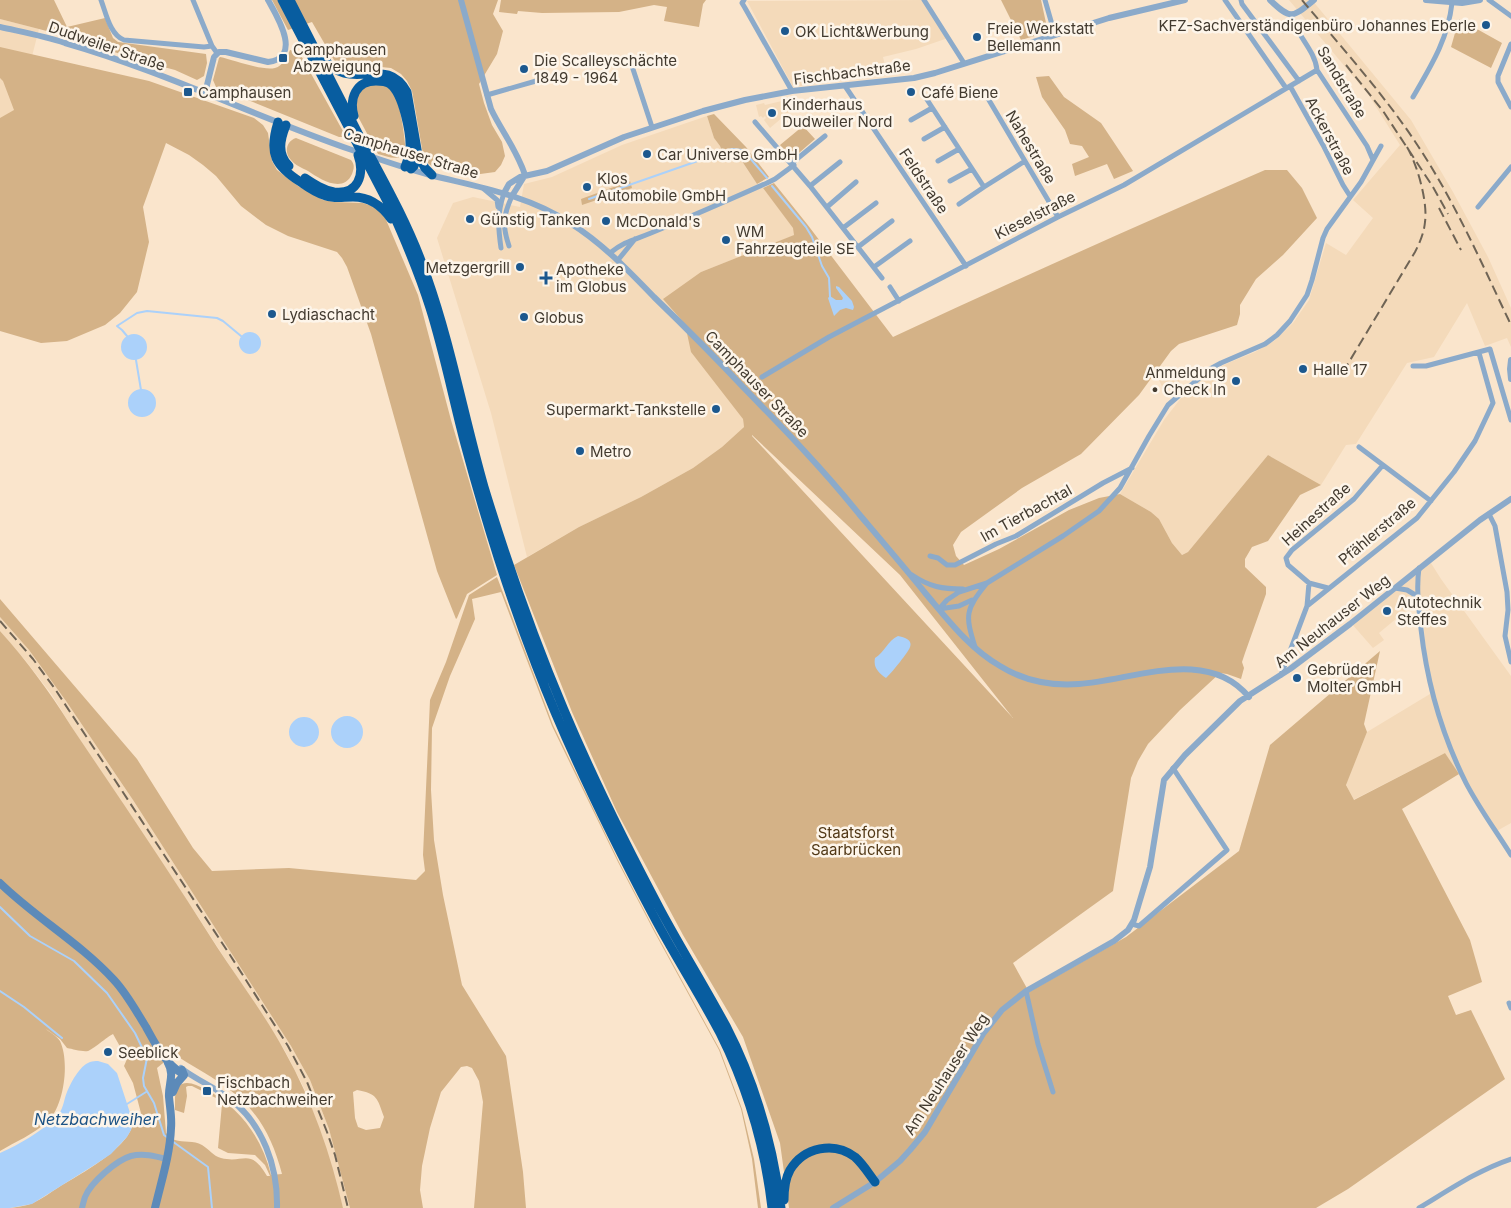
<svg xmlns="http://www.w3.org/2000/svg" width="1511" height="1208" viewBox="0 0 1511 1208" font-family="Inter,sans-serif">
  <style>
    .built { fill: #f4daba }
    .green { fill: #d4b287; fill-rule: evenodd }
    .water { fill: #abd1fa }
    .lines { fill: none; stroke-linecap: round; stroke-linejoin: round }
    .stream { stroke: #abd1fa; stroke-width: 2 }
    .minor { stroke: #8baaca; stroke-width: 5 }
    .tertiary { stroke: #8baaca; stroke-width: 6 }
    .secondary { stroke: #5c8ab9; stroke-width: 8 }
    .motorway { stroke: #085da0; stroke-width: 9 }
    .rail { stroke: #6f6455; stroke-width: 2; stroke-dasharray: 10 5; stroke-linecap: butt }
    .poi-dot { fill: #1c588e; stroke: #fdf5ea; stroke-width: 2 }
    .labels { text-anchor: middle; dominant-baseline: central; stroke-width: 5; stroke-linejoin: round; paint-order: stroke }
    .poi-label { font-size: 15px; fill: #423a2f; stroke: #fdf5ea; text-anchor: start }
    .street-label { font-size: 15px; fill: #423a2f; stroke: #fdf5ea }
    .park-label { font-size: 15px; fill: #513816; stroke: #fdf5ea }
    .water-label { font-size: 16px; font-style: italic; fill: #1d5385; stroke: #fdf5ea }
  </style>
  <rect width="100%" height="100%" fill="#fae5cc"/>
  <!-- built -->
  <path class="built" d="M926 0 948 38 916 49 883 57 887 74 793 87 747 1Z
    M1289 0H1312L1411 120 1453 192 1488 257 1511 308V347L1507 338 1485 346 1467 303 1434 357 1407 363 1356 444 1346 445 1321 485 1268 455 1188 552 1182 555 1172 543 1159 519 1151 512 1120 494 1164 420 1181 398 1210 372 1228 363 1255 352 1274 341 1293 323 1309 300 1326 243 1346 255 1373 218 1353 200 1400 145 1368 94Z
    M0 19 39 29 30 64 15 112 0 124Z
    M786 100 792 106 788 109 790 111 770 128 764 120 766 118 765 116 763 118 761 116 759 117 756 105 764 103 765 105Z
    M707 116 714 138 720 146 724 156 735 151 757 184 763 188 794 228 795 235 701 272 685 324 743 419 744 427 722 447 693 468 641 497 579 527 527 557 491 413 437 238 453 203 473 197 520 207 524 184 552 177 622 145Z
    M1174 371 1180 382 1164 391 1159 380Z
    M1429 560 1441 579 1511 676V823L1495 832 1445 753 1353 800 1346 784 1367 732 1430 694 1421 598 1379 633 1384 640 1373 648 1351 623Z
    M0 617 29 650 66 701 133 800 291 1046 310 1080 329 1129 350 1208H343L328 1155 312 1109 304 1088 285 1051 196 914 71 726 52 695 25 660 0 631Z"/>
  <!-- green -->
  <path class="green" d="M0 0H54L67 27 105 18 113 38 118 42 206 54 207 63 204 76 197 80 175 70 141 61 70 37 0 19Z
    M272 0H498L493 14 503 31 497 54 479 84 484 103 492 125 502 142 505 156 501 165 495 172 473 175 433 167 424 160 415 108 412 91 407 81 401 74 391 68 381 67 363 70H353L344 66 334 60 312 22 288 30Z
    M501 0H706L703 4 699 27 664 21 667 7 654 5 619 12 542 13 518 11 517 14 499 12Z
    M1001 0H1041L1048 32 1021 40Z
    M1459 19 1502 43 1491 68 1451 47Z
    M0 47 149 81 254 118 263 125 268 133 272 161 277 170 298 186 323 200 334 202 363 203 372 206 384 215 418 295 451 420 497 575 467 594 457 618 456 619 437 571 371 334 347 267 342 258 337 252 288 236 266 225 241 206 216 176 203 165 189 155 166 143 143 207 149 242 137 292 120 313 105 325 67 341 41 343 0 331V118L14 110 3 81 0 78Z
    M290 50 299 52 344 133 342 137H339L216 87 213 80 219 58 220 57C234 60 262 71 275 68 283 66 287 57 290 50Z
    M1049 76 1064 97 1101 123 1133 171 1114 179 1107 164 1075 176 1072 164 1089 157 1082 146 1070 144 1065 130 1042 97 1036 77Z
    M370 85C375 85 385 84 389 87 401 97 404 136 406 151 400 162 389 157 378 154L355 111 357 95 362 88Z
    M714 114 746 147 769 177 757 184 736 152 724 156 720 146 714 138 707 116Z
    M803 126 815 139 792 159 780 145Z
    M296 138 351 160C355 165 354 168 352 174 343 194 320 179 308 171 302 168 295 165 291 160 284 153 286 141 296 138Z
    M1265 170H1287L1302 188 1317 218 1283 255 1256 279 1240 305V314L1237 325 1179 344 1171 351 1139 395 1081 454 1022 488 961 532 953 545 956 556 964 565 999 549 1069 510 1099 498 1120 494 1151 512 1159 519 1172 543 1182 555 1188 552 1268 455 1321 485 1300 495 1268 541 1252 547 1245 559V567L1266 587V594L1245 653 1242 662 1244 668 1241 679 1227 674 1220 673 1180 710 1148 744 1138 761 1131 778 1113 891 1013 963 1029 992 1126 937 1239 851 1270 745 1380 651 1364 724 1367 732 1346 785 1354 800 1445 753 1459 774 1402 809 1470 940 1482 982 1448 996 1456 1015 1471 1010 1505 1079 1348 1189 1316 1208H789L780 1143 743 1037 683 935 617 812 572 712 514 565 579 527 641 497 693 468 722 447 744 427 743 419 691 352 685 324 663 299 701 272 794 235 793 228 763 188 774 183 807 224 893 337C1016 280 1140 224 1265 170ZM752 435 900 575 1013 718 752 436Z
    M630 181 632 188 582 205 581 199Z
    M497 577 553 725 619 862 656 933 720 1050 742 1109 754 1159 761 1208H758L752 1159 741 1109 719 1050 655 933 618 862 552 726 501 592 472 599 475 619 450 676 432 728 431 790 434 840 443 895 462 985 506 1056 523 1172 526 1208H474L483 1102 479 1081 472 1068 467 1066 461 1067 441 1092 430 1128 422 1166 420 1190 423 1208H350L329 1129 310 1080 291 1046 133 800 66 701 29 650 0 617V599L137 759 193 848 212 871 289 868 416 880 425 871 423 855 430 700 446 662 469 595ZM357 1090C378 1094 377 1098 384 1117L380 1128 366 1130 358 1127 355 1118 353 1092Z
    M0 631C27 661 49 691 71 726 120 799 170 872 217 947 240 982 265 1015 285 1052 312 1100 331 1155 343 1208H10C17 1207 26 1206 33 1203 42 1199 51 1192 59 1187 79 1175 131 1147 133 1122L142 1117 133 1083 124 1066 127 1059 113 1034C107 1037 92 1050 88 1051 82 1052 73 1049 67 1048L60 1039 46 1029C49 1032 57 1036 60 1041 70 1062 64 1107 47 1122 34 1134 15 1142 0 1151ZM174 1054C190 1065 208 1074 223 1085 257 1108 272 1136 282 1174L271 1175C262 1138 240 1107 205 1089 196 1085 186 1079 177 1087L175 1097V1110L184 1113 187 1096 186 1087 188 1086H192L220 1100 222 1104 218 1148 228 1153 255 1155 265 1165 270 1176H267C250 1147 244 1164 221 1158 213 1156 209 1149 202 1145 194 1140 183 1143 175 1140 172 1139 168 1135 166 1133L163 1096 157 1068Z"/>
  <!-- water -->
  <path class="water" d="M836 286 839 287 852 301 854 307 853 310 846 308 840 310 834 316 828 298 830 296 836 300H842L843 298 836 288Z
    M239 343a11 11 0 1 1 22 0a11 11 0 1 1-22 0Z
    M121 347a13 13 0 1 1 26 0a13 13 0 1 1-26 0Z
    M128 403a14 14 0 1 1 28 0a14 14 0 1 1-28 0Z
    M898 636C920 640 908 651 900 662 895 668 891 673 886 678 879 673 873 668 875 658 884 653 888 640 898 636Z
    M331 732a16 16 0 1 1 32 0a16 16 0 1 1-32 0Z
    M289 732a15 15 0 1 1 30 0a15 15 0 1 1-30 0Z
    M98 1061 108 1064 117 1073 133 1122 131 1130 127 1137 111 1154 96 1164 32 1204 10 1208H0V1153C20 1144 41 1132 56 1117 64 1109 63 1102 67 1092 71 1083 79 1066 90 1062 93 1061 95 1061 98 1061Z"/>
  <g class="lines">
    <!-- stream -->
    <path class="stream" d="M772 186 806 227 812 237 822 266 829 278 830 297
      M589 199 732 149 743 150 767 178
      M127 336 122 330 117 326 137 313 147 311 217 318 223 321 241 336
      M136 360 141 390
      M0 907 30 936 74 961 107 993 135 1033 147 1058 143 1078 144 1086 154 1103 164 1135 168 1138
      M0 991 24 1007 62 1038
      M127 1104 146 1092
      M172 1141 208 1167 212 1208"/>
    <!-- minor -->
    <path class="minor" d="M101 0C106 13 110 35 124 40L204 47 212 46
      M193 0 212 46 217 53
      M744 0 742 3 745 8 792 91
      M924 0 964 63
      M1045 0 1055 35
      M1225 0 1286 88
      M1241 0 1242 4 1299 81
      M1489 0 1511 16
      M1291 15C1296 35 1315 50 1317 70L1367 146 1373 160
      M1511 44 1498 76V82L1511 107
      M630 60 652 127
      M845 86 966 266
      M1290 86 1323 145 1343 185 1350 196
      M983 90 1058 217
      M487 95 543 79
      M924 95 984 187 1025 161
      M1413 97C1431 66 1448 39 1452 3
      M911 120 932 108
      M755 122 810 186 882 278
      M924 139 945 127
      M938 161 959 149
      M792 163 825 136
      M950 181 972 169
      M810 186 840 162
      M484 189 497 200 498 207
      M959 204 984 187
      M827 207 856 182
      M1478 207 1511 167
      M843 228 876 203
      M509 246C502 225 503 216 512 196
      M858 247 892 221
      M501 248C498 227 497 214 504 193
      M610 253C625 241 634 240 651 233 690 217 729 200 767 183L775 179 794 165
      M618 260 635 239
      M874 267 910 241
      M890 287 899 301
      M1413 366H1426L1490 349 1511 420
      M762 377 829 337 1058 217 1124 185 1317 70
      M1359 447 1431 501
      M1489 514 1495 526 1507 592 1508 610 1505 636 1511 662
      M930 556 938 558 947 565H955L996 544 1016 536 1103 483 1132 468
      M1419 568C1416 589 1419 609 1421 629 1427 683 1442 735 1466 783 1479 808 1496 831 1511 855
      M912 575C930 587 942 589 963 589
      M1328 588 1309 583 1288 565 1286 558 1292 550 1354 499 1383 465
      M1395 588 1407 590 1417 596
      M1307 606 1417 518 1454 472 1475 441 1493 403 1479 353
      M939 609 947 600 959 592 987 583 1063 536 1099 511 1120 488 1149 436 1168 405 1210 369 1221 363 1265 344 1277 335 1290 321 1307 295 1312 280 1323 238 1327 229 1361 182 1381 146
      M939 609 959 606 972 600
      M975 647C965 615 965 610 987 583
      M1281 675 1307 606 1309 583
      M1132 924 1139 926 1227 850 1173 768
      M1026 991 1038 1044 1053 1092
      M1509 1003 1511 1008
      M1419 1208C1449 1190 1478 1170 1511 1159"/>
    <!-- tertiary -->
    <path class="tertiary" d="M461 0 491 109C502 132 517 150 525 175
      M1270 0C1291 20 1292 18 1314 0
      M1426 0 1462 3 1480 0
      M0 27C22 32 44 36 65 43 163 71 256 117 352 150 378 159 404 168 430 175 478 187 528 195 570 223 602 243 628 270 654 297 684 326 714 356 743 387 783 428 823 469 859 514 881 540 904 567 926 594 948 620 970 649 1000 666 1024 681 1052 686 1079 684 1134 680 1207 646 1249 697
      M205 93 214 57 219 52H226L268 62C303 58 277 16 268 0
      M504 193 509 184 520 177 547 171 624 137 703 111 745 100 792 91 914 78 935 73 1109 18 1185 0
      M512 196 525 175
      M1511 360 1510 369 1511 379
      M181 1068C196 1080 215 1087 230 1099 263 1124 278 1167 277 1208
      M82 1208C83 1204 84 1200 85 1197 91 1182 117 1160 131 1156 143 1153 155 1156 166 1159
      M833 1208 875 1182 900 1161 910 1150 925 1132 983 1034 1002 1010 1026 991 1114 941 1128 930 1134 920 1150 867 1164 780 1185 755 1240 701 1290 669 1350 624 1480 520 1511 499"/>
    <!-- secondary -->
    <path class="secondary" d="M0 883C36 918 80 943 114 980 127 994 136 1011 146 1027 157 1047 164 1062 184 1075
      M173 1092 177 1083 184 1075 182 1070
      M155 1208C161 1182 170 1155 171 1128 172 1118 170 1108 169 1097 168 1085 175 1075 168 1063"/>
    <!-- motorway -->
    <path class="motorway" d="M282 0 390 207C405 240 419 273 430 308 444 352 453 399 465 444 485 519 508 593 536 665 569 751 610 834 653 915 674 955 699 993 720 1033 747 1087 765 1147 772 1208
      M290 0C313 45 336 90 359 135 384 181 410 227 427 277 451 345 464 417 484 487 507 562 533 637 564 710 593 779 626 845 661 911 682 950 705 987 726 1026 755 1082 773 1145 781 1208
      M323 57C350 96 385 52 407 92L418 155 425 168 432 175
      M354 116C349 98 356 81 376 81 380 81 386 81 390 84 403 93 411 134 410 149 410 155 407 161 405 167
      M278 122C268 154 275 166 302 183 309 188 317 193 326 196 335 199 343 197 353 197 369 197 382 206 391 219
      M286 125C280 140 277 154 289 166
      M411 169 414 166 418 155
      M305 178C314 184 323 190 334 192 358 195 365 175 358 155
      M784 1200C784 1190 785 1179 790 1170 804 1147 834 1141 855 1157 863 1164 869 1174 875 1182"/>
    <!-- rail -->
    <path class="rail" d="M1302 0C1341 47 1384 94 1418 146 1455 202 1482 264 1511 325
      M1346 65 1383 111 1433 187 1448 214
      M1439 208 1461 250
      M1343 372 1415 252C1420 242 1424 233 1425 222 1428 202 1417 164 1407 147
      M0 621 33 659 55 689 230 955 288 1046 307 1082 327 1132 335 1155 348 1208"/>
  </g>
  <!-- markers -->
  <g class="poi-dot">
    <circle cx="1486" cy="25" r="5"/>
    <circle cx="785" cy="31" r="5"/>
    <circle cx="977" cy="37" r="5"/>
    <rect x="278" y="53" width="10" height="10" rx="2.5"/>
    <circle cx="524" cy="69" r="5"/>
    <rect x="183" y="87" width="10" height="10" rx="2.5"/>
    <circle cx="911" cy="92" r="5"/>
    <circle cx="772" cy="113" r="5"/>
    <circle cx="647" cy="154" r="5"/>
    <circle cx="587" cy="187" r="5"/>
    <circle cx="470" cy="219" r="5"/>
    <circle cx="606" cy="221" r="5"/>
    <circle cx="726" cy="240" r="5"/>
    <circle cx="520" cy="267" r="5"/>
    <path d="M543.5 270.5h5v5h5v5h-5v5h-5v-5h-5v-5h5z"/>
    <circle cx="272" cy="314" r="5"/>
    <circle cx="524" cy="317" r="5"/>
    <circle cx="1303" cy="369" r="5"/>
    <circle cx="1236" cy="381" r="5"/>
    <circle cx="716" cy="409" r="5"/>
    <circle cx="580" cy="451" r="5"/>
    <circle cx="1387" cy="611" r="5"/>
    <circle cx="1297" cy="678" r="5"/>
    <circle cx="108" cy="1052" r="5"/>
    <rect x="202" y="1086" width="10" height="10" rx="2.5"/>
  </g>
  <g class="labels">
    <!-- poi labels -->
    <g class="poi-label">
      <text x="1476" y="25" text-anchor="end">KFZ-Sachverständigenbüro Johannes Eberle</text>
      <text x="987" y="28">Freie Werkstatt<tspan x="987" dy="17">Bellemann</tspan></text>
      <text x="795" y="31">OK Licht&amp;Werbung</text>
      <text x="293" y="49">Camphausen<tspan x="293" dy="17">Abzweigung</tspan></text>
      <text x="534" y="60">Die Scalleyschächte<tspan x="534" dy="17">1849 - 1964</tspan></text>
      <text x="198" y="92">Camphausen</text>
      <text x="921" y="92">Café Biene</text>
      <text x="782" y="104">Kinderhaus<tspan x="782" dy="17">Dudweiler Nord</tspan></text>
      <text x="657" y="154">Car Universe GmbH</text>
      <text x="597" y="178">Klos<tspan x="597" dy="17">Automobile GmbH</tspan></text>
      <text x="480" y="219">Günstig Tanken</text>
      <text x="616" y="221">McDonald's</text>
      <text x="736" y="231">WM<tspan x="736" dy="17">Fahrzeugteile SE</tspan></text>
      <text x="510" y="267" text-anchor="end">Metzgergrill</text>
      <text x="556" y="269">Apotheke<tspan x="556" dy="17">im Globus</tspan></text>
      <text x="282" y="314">Lydiaschacht</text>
      <text x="534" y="317">Globus</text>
      <text x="1313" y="369">Halle 17</text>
      <text x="1226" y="372" text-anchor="end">Anmeldung<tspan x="1226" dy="17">• Check In</tspan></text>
      <text x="706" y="409" text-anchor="end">Supermarkt-Tankstelle</text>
      <text x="590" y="451">Metro</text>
      <text x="1397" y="602">Autotechnik<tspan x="1397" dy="17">Steffes</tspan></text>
      <text x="1307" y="669">Gebrüder<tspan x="1307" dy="17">Molter GmbH</tspan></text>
      <text x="118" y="1052">Seeblick</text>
      <text x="217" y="1082">Fischbach<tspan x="217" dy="17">Netzbachweiher</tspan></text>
    </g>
    <!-- street labels -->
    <g class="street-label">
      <text transform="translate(107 46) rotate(19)">Dudweiler Straße</text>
      <text transform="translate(852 72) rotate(-7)">Fischbachstraße</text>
      <text transform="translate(1342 82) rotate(59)">Sandstraße</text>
      <text transform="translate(1330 136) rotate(62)">Ackerstraße</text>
      <text transform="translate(1031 147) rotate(59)">Nahestraße</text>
      <text transform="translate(411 153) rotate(17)">Camphauser Straße</text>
      <text transform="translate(924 181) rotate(56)">Feldstraße</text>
      <text transform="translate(1035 215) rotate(-27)">Kieselstraße</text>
      <text transform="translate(757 384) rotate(46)">Camphauser Straße</text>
      <text transform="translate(1026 513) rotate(-29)">Im Tierbachtal</text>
      <text transform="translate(1316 514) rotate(-42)">Heinestraße</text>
      <text transform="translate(1377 531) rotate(-40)">Pfählerstraße</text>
      <text transform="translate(1332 621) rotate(-38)">Am Neuhauser Weg</text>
      <text transform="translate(946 1074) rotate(-57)">Am Neuhauser Weg</text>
    </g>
    <!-- park labels -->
    <g class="park-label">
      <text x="856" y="832">Staatsforst<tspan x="856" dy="17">Saarbrücken</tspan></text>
    </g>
    <!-- water labels -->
    <g class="water-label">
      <text x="96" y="1119">Netzbachweiher</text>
    </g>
  </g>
</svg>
